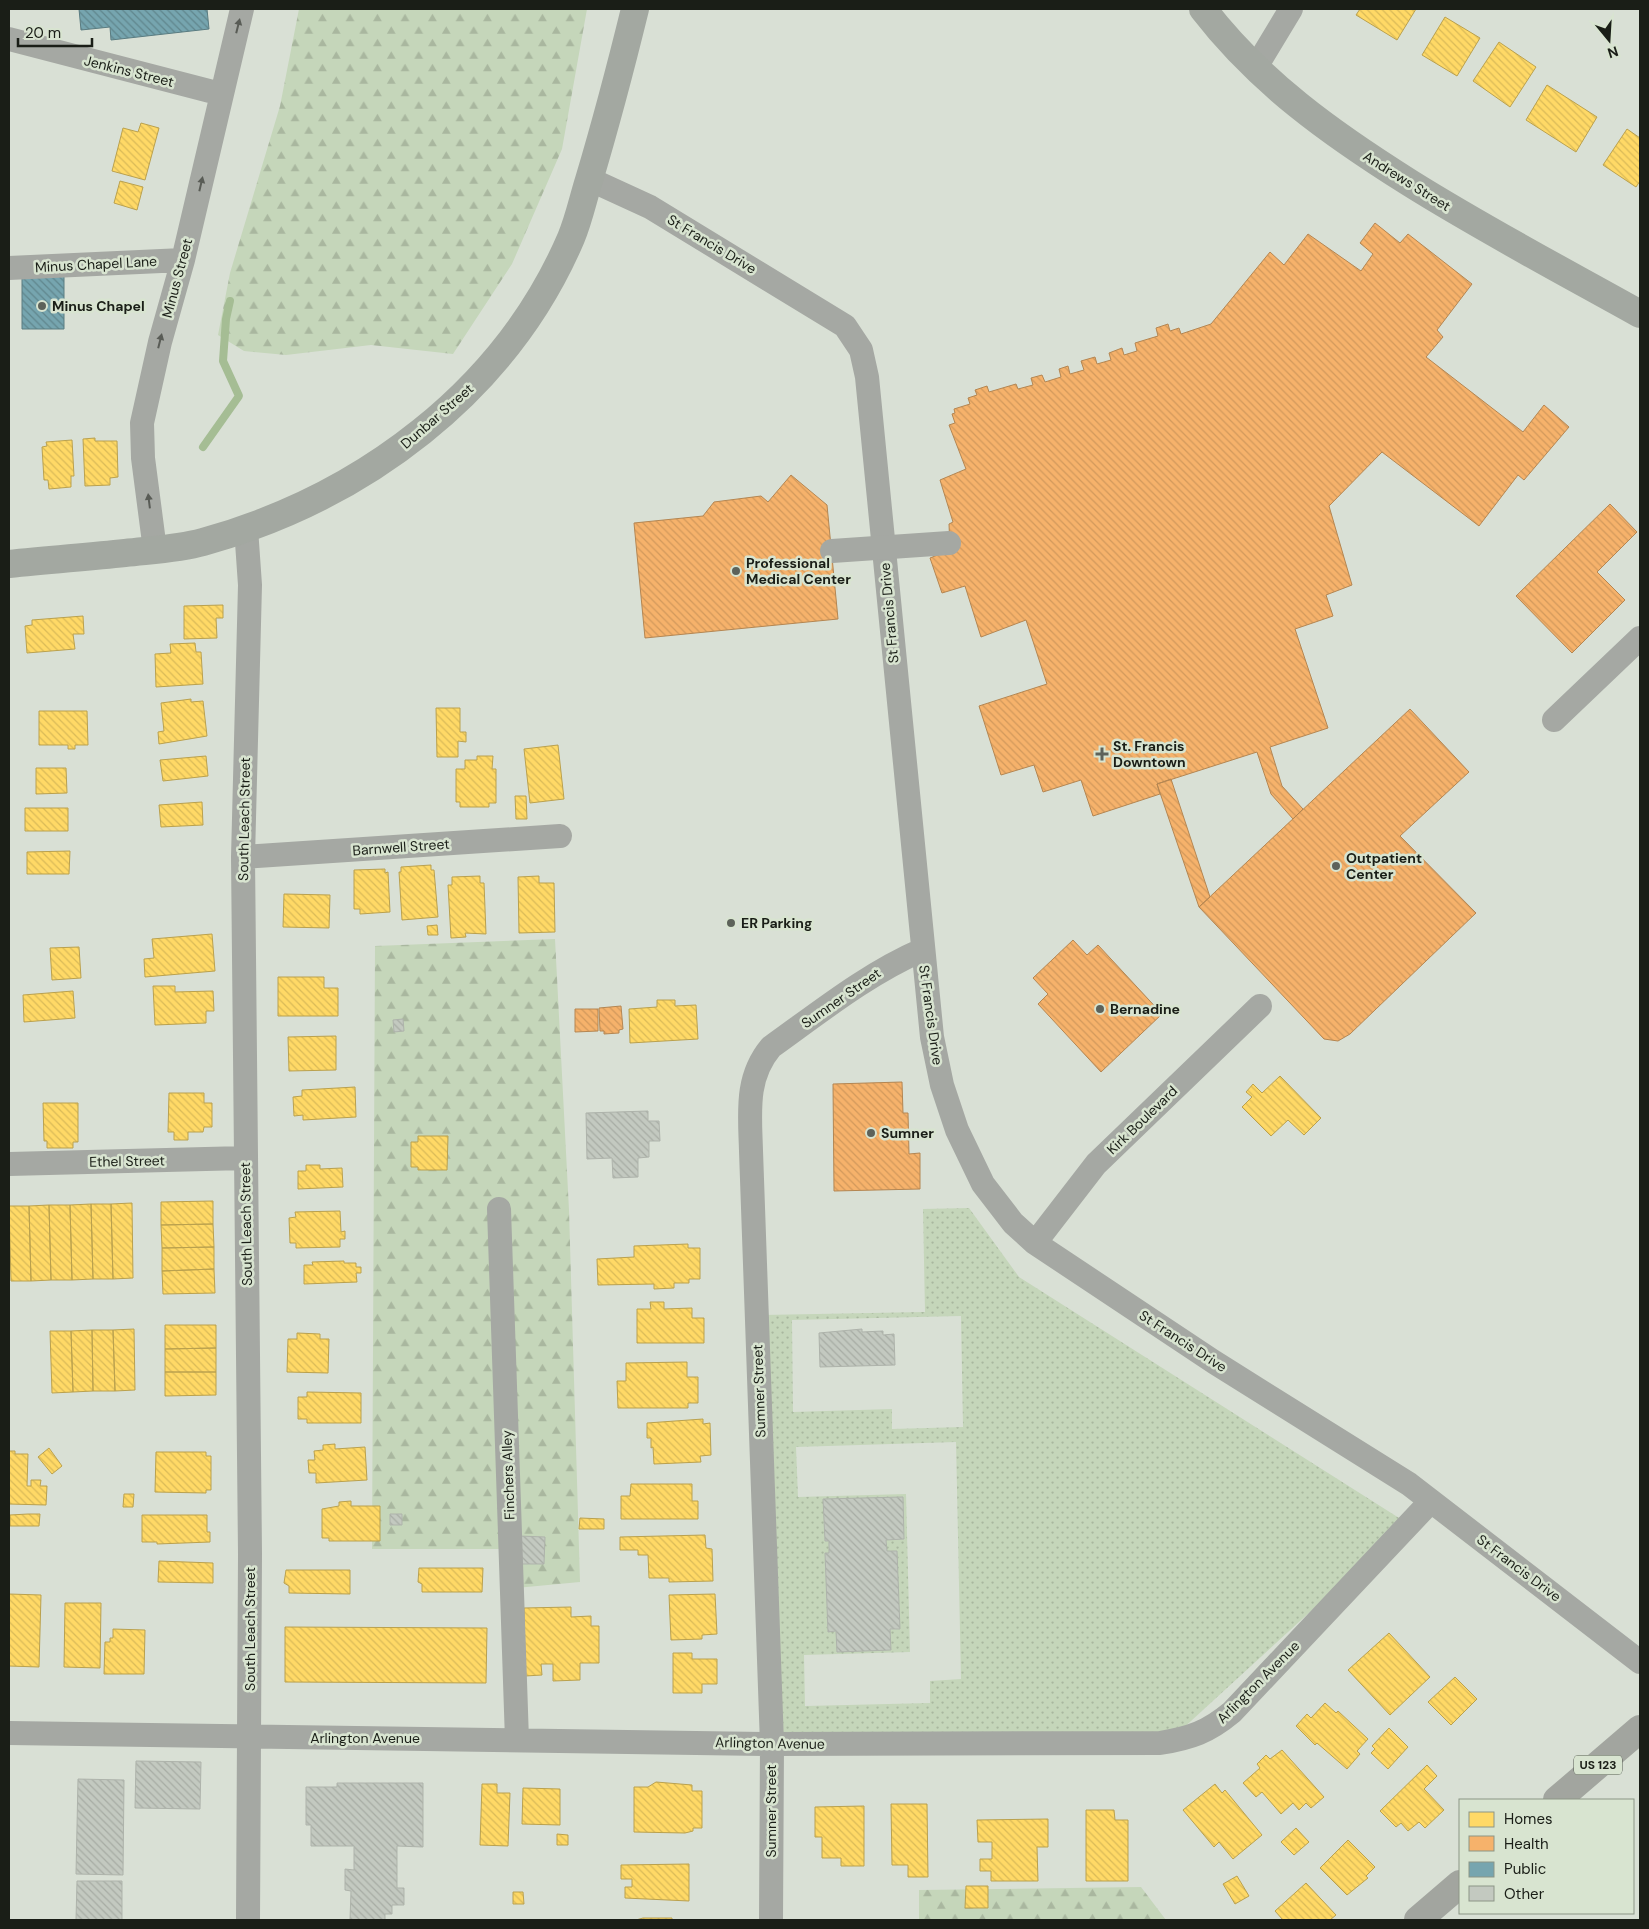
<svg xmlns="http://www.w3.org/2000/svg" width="1649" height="1929" viewBox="0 0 1649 1929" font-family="'DM Sans',sans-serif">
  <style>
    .grass { fill: url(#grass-dots); fill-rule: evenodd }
    .forest { fill: url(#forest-firs) }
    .homes { fill: url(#homes-back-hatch); stroke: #baa14e }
    .health { fill: url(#health-back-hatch); stroke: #b48652 }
    .public { fill: url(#public-back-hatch); stroke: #5a7c81 }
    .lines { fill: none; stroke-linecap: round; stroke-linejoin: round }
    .stream { stroke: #a5bd94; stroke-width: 8 }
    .building { fill: url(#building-back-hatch); stroke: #aeb3ab }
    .street { stroke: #a5a8a3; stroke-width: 24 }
    .secondary { stroke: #a3a8a1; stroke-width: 28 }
    .highway { stroke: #a2a59f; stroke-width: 28 }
    .street-bridge { stroke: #a5a8a3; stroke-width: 24 }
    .oneway { fill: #595c56 }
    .poi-dot { fill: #5d625a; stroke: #d8e4d0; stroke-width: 2 }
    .labels { text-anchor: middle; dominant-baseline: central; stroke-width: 5; stroke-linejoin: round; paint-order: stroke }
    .shield { fill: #d8e4d0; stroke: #53594e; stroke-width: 1 }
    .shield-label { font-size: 12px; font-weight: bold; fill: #1a1e17 }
    .street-label { font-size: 14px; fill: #1a1e17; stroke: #d8e4d0 }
    .poi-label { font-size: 14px; font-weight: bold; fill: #1a1e17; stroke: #d8e4d0; text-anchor: start }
  </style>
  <defs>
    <pattern id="grass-dots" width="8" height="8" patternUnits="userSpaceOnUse" patternTransform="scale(1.25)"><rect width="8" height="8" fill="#c5d6ba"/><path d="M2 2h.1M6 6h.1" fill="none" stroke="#a9b79f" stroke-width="1.8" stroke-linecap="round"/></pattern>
    <pattern id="forest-firs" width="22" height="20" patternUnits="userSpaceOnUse" patternTransform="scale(1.25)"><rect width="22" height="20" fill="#c5d6ba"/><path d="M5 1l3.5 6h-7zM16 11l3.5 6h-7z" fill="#a9b79f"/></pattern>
    <pattern id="homes-back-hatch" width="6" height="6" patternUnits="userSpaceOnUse" patternTransform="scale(1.25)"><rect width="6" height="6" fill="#ffd966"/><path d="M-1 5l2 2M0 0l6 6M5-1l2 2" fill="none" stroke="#daba58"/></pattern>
    <pattern id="health-back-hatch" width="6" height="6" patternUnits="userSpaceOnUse" patternTransform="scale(1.25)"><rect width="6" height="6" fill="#f6b26b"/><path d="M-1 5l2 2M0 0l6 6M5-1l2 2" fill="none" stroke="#d2995c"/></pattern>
    <pattern id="public-back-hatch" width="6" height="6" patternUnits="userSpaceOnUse" patternTransform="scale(1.25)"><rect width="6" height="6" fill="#76a5af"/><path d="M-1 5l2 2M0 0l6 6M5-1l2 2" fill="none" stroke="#60868d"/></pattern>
    <pattern id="building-back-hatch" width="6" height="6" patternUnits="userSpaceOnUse" patternTransform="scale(1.25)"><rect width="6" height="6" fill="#c3c9c0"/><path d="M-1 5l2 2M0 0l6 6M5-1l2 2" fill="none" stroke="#a7aca4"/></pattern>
  </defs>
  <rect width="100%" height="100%" fill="#d9e0d5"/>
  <!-- grass -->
  <path class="grass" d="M969 1208 1019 1277 1407 1523 1167 1743 762 1738 759 1315 925 1312 923 1209ZM961 1316 963 1427 892 1429V1409L793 1412 792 1320ZM956 1442 961 1679 930 1681V1703L805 1706 804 1655 910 1652 906 1494 798 1497 796 1447ZM903 1497 904 1539 886 1540 887 1551H897L899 1629 828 1632 825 1553H829V1541H825L824 1500Z"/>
  <!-- forest -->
  <path class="forest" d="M299 9H587L562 149 512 264 453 354 371 345 286 355 244 351 218 335 230 273 280 106Z
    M555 939 569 1210 580 1582 504 1589V1549H372L375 946Z
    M1141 1887 1166 1920H919V1890Z"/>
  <!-- homes -->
  <path class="homes" d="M1360 9H1416L1397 40 1356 15Z
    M1445 17 1480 38 1457 76 1422 55Z
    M1499 42 1536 67 1510 107 1473 81Z
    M1547 85 1597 117 1576 152 1526 120Z
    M141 123 159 128 145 180 112 171 123 128 138 132Z
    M1627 129 1640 138V181L1636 187 1603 165Z
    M120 181 143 187 137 210 114 203Z
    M95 438V441H117L118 477 110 478V485L85 486 83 439Z
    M72 440 74 476H71V487L49 489 48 480H44L42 447 47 446 46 442Z
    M223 605V618H216L217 638 184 639V606Z
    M83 616 84 634H73L75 649 27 653 25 626 32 625V620Z
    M195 643 196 652H201L203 684 156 687 155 654 171 653 170 644Z
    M191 699V702L203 701 207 736 159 744 158 732 164 731 161 703Z
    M436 708H460V732H466V742L458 741V757H437Z
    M39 711H87L88 745H75V749H68V745H39Z
    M558 745 564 799 530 803 524 749Z
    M206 756 208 776 163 781 160 760Z
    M477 756H493L492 769H496V803H489V807H460V802H456V769H465V760H477Z
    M36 768H66L67 793 36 794Z
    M515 796H526L527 819H516Z
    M202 802 203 825 161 827 159 805Z
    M25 808H68V831H25Z
    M70 851 69 874H27V852Z
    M431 865V870H434L438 917 402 920 399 872H401V867Z
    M385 869V873L388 872 390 912 360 914V909H354V870Z
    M480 876V883H484L486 934 465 933 466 937 451 938 448 885H452V877Z
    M539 876V883H554L555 932 519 933 518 877Z
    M284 894 330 895 329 928 283 927Z
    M437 925 438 935H428L427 926Z
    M212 934 215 971 145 977 144 959 154 958 152 939Z
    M79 947 81 978 52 980 50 948Z
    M278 977H324V988H338V1016H278Z
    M153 986H175V992L213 991 214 1011H206V1023L155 1025Z
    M73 991 75 1018 24 1022 23 995Z
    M657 1000H675V1006L696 1005 698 1039 630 1043 629 1009 657 1007Z
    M336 1036V1070L289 1071 288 1037Z
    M1280 1076 1321 1118 1304 1135 1288 1120 1271 1136 1242 1107 1252 1097 1246 1092 1253 1084 1262 1093Z
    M355 1087 356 1117 303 1120V1115L294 1116 293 1097 302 1096V1090Z
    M169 1093H204V1103H212V1127H204L203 1132H188V1140H174V1132H168Z
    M43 1103H78V1142H73V1148H47V1141H44Z
    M418 1136H448L447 1170H418V1167H411V1142H418Z
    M306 1165H320V1169L342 1168 343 1187 298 1189V1171H306Z
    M213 1201V1224L161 1225V1202Z
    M132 1203 133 1278 113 1279 111 1204Z
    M91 1204 93 1279 72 1280 70 1205Z
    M91 1204H111L113 1279H93Z
    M49 1205 51 1280 31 1281 29 1206Z
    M49 1205H70L72 1280H51Z
    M9 1206H29L31 1281H11Z
    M340 1211 341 1232 345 1231V1239H340V1247L296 1248V1243H290L289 1218 296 1217 295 1212Z
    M213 1224 214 1247 162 1248 161 1225Z
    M688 1244V1248H700V1279H689V1283H674V1288L654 1289V1284L598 1285 597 1259 634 1257V1246Z
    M214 1247V1269L162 1271V1248Z
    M344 1261V1263H356V1267H361V1273H356L357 1282 304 1284V1265H313L312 1262Z
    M214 1269 215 1293 163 1294 162 1271Z
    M650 1302H664V1309L692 1308V1318H704V1343H637V1309H651Z
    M165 1325H216V1348L165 1349Z
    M134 1329 135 1390 115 1391 113 1330Z
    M92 1330 93 1391 73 1392 71 1331Z
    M92 1330H113L115 1391H93Z
    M50 1331H71L73 1392 52 1393Z
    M297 1333 320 1334V1339H329L328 1373 287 1372 288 1339H297Z
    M216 1348V1372H165V1349Z
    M687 1362V1377H698V1403H688V1408H618L617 1381H626V1363Z
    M165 1372H216V1395L165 1396Z
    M307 1392 361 1393V1423H307V1419H298V1397H307Z
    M703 1419V1424L710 1423 711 1455 700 1456 701 1462 654 1464 653 1447 651 1448V1438H647V1423Z
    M335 1444V1449L365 1447 367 1480 316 1483V1473H309L308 1460H315L314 1451 323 1450V1445Z
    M49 1448 62 1466 52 1474 38 1457Z
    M9 1451H15V1454H28L27 1486H31V1480H41L40 1486H47L46 1505 9 1504Z
    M156 1452H206V1456H211V1490H206V1493L155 1492Z
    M631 1484H692V1501H698V1519H621V1496H630Z
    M124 1494H134L133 1507H123Z
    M351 1501V1506H380V1541H329V1538H322V1509L339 1506V1502Z
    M28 1514H40L39 1526H10V1515Z
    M142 1515H207V1532H210V1542L157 1544V1542H142Z
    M580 1518 604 1519V1529H579Z
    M705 1535 706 1548 712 1549 713 1581 669 1582V1578H649L648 1555H638V1550H620V1537Z
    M159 1561 213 1563V1583L158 1582Z
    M419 1568H483L482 1592H422V1584L418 1582Z
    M286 1570H350V1594L289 1593V1586L284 1583Z
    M9 1594 41 1595 39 1667 9 1666Z
    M715 1594 717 1634 702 1635V1639L671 1640 669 1595Z
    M65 1603H101L100 1668 64 1667Z
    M571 1607V1617L591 1616V1626H599V1663H580V1680L553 1681V1664H541L542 1675 525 1676 524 1608Z
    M285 1627 487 1628 486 1683 285 1682Z
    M113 1629 145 1630 144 1674H104L105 1642H110V1638H113Z
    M1389 1633 1430 1677 1390 1715 1348 1670Z
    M673 1653H692V1659H717V1684H702V1693H673Z
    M1455 1677 1477 1699 1451 1725 1428 1702Z
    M1325 1703 1336 1713 1338 1711 1368 1739 1357 1751 1360 1754 1347 1769 1317 1743 1315 1745 1296 1726 1307 1714 1311 1718Z
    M1389 1728 1408 1747 1388 1769 1371 1753 1375 1749 1372 1746Z
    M1282 1750 1324 1797 1311 1808 1306 1803 1299 1810 1293 1803 1281 1814 1262 1792 1256 1797 1243 1783 1260 1768 1257 1764 1266 1755 1270 1759Z
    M1427 1765 1437 1776 1424 1789 1444 1810 1425 1828 1419 1822 1408 1831 1401 1823 1396 1827 1380 1811Z
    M656 1782 692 1785V1791H702V1828H693V1831L685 1833 634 1832V1787H648Z
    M482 1784H497V1793H510L508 1846 480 1845Z
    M1215 1784 1222 1793 1225 1790 1262 1835 1233 1859 1219 1842 1214 1847 1183 1810Z
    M523 1788 560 1789V1825L522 1824Z
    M891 1804H927L928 1877H908V1865H892Z
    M864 1806V1866H841V1858H822V1837H815V1807Z
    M1086 1810H1114L1115 1820H1128V1881H1086Z
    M1048 1819V1847H1037L1038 1881H991V1871H980V1859H992V1842H978L977 1820Z
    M1296 1828 1309 1842 1294 1855 1281 1842Z
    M557 1834 568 1835V1845H557Z
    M1348 1840 1375 1867 1366 1876 1368 1878 1347 1895 1320 1868Z
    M689 1864V1901L625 1898V1887H632V1879H621V1865Z
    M1237 1876 1249 1896 1235 1904 1223 1884Z
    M1306 1883 1336 1915 1330 1920H1283L1275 1911Z
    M966 1886H988V1908H965Z
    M513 1892H523L524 1904H513Z
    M643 1918H672V1920H687H636Z"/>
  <!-- health -->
  <path class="health" d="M1375 223 1400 243 1408 234 1472 284 1437 330 1443 337 1426 357 1523 432 1544 405 1569 427 1524 480 1518 475 1479 526 1382 452 1329 506 1352 585 1326 595 1333 616 1295 629 1328 728 1270 747 1282 786 1303 809 1293 819 1271 794 1257 752 1157 784 1160 794 1093 816 1081 780 1043 792 1034 765 1001 775 979 706 1047 684 1026 620 981 637 965 586 942 593 930 558 950 550 949 524 953 522 940 480 966 469 949 425 955 423 952 414 955 413 954 409 970 404 968 398 977 395 975 390 987 386 989 392 1016 384 1018 389 1033 385 1031 378 1042 375 1045 382 1061 377 1059 369 1068 366 1070 374 1084 370 1081 361 1095 357 1097 364 1111 360 1109 353 1122 348 1124 355 1137 351 1135 343 1158 336 1156 328 1168 324 1170 331 1179 328 1181 334 1211 324 1270 252 1284 265 1308 234 1361 271 1373 254 1360 243Z
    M791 475 827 505 838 619 645 638 634 523 703 516 714 502 761 496 768 502Z
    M1610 504 1637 532 1597 572 1625 600 1572 653 1516 596Z
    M1410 709 1469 772 1400 836 1476 913 1350 1034 1338 1041 1324 1039 1199 907Z
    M1171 779 1210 897 1199 907 1157 784Z
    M1073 940 1087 955 1098 945 1162 1014 1101 1072 1038 1004 1048 994 1033 978Z
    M621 1006 623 1029 619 1030V1033L604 1034V1031H600L599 1008Z
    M575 1009H598V1031L575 1032Z
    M902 1082 903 1113H908L909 1154 920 1153V1189L834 1191 833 1084Z"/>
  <!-- public -->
  <path class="public" d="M79 9H207L209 29 111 40 110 27 81 30Z
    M22 275H64V329H22Z"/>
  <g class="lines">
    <!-- stream -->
    <path class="stream" d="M203 447 239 396 223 361 226 319 230 301"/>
  </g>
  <!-- building -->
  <path class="building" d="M403 1019 404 1031 394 1032 393 1020Z
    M648 1111V1121H659L660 1141H649V1157L638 1158V1177L613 1178 612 1158 587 1159 586 1113Z
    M862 1329V1332L883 1331V1335L894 1334 895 1365 820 1367 819 1333Z
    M903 1497 904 1539 886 1540 887 1551H897L900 1629H890L891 1650 837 1652 836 1631 828 1632 825 1553H829V1541H825L823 1499Z
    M390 1514H402V1525H390Z
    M519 1536 545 1537 544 1564H518Z
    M136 1761 201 1762 200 1809 135 1808Z
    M78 1779 124 1780 123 1875 76 1874Z
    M337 1783H423V1847L397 1846V1888H404V1905H392V1914H385V1920H350L351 1891 345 1890V1869L354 1870V1846H311V1825H306V1787H337Z
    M77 1881H122V1920H76Z"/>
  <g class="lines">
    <!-- street -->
    <path class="street" d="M9 39 221 94
      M1256 67 1291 9
      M589 179 650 207 845 326 861 350 867 377 932 1037 942 1085 957 1130 983 1184 1013 1223 1035 1243 1214 1362 1409 1484 1640 1662
      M9 268 183 260
      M246 528 250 585 243 857 250 1554 248 1920
      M155 550 143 458 142 423 160 342 183 260 242 9
      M1554 720 1640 638
      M243 857 560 836
      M9 1164 245 1158
      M499 1209 517 1740
      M1035 1243 1096 1164 1260 1006
      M9 1733 772 1744 1160 1743C1191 1738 1208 1732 1232 1712L1431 1501
      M771 1920 772 1744 751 1151C750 1113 745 1078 771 1047 820 1012 867 974 922 950"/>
    <!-- secondary -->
    <path class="secondary" d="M1203 9C1260 83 1332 134 1410 183 1485 230 1563 271 1640 314
      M9 564C47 560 86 557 125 553 151 550 178 549 203 542 362 498 505 392 571 238 579 219 583 199 589 180 606 123 621 66 635 9"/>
    <!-- highway -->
    <path class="highway" d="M1557 1800 1640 1729
      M1418 1920 1460 1884"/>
    <!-- street-bridge -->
    <path class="street-bridge" d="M832 551 949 543"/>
  </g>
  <!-- one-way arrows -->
  <defs><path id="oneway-solid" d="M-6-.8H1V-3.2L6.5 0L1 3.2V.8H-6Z" transform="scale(1.25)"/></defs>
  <g class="oneway">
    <use href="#oneway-solid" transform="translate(238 26) rotate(-76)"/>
    <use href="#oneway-solid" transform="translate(201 184) rotate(-77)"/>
    <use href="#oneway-solid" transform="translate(160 341) rotate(-76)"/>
    <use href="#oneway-solid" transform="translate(149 501) rotate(-97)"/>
  </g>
  <!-- markers -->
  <g class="poi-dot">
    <circle cx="42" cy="306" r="5"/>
    <circle cx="736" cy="571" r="5"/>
    <path d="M1099.5 746.5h5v5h5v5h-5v5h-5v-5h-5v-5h5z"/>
    <circle cx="1336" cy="866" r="5"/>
    <circle cx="731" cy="923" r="5"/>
    <circle cx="1100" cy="1009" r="5"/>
    <circle cx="871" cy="1133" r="5"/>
  </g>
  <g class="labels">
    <!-- shield labels -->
    <rect class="shield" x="1574" y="1755.5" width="48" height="19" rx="4"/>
    <g class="shield-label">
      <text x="1598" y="1765">US 123</text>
    </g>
    <!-- street labels -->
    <g class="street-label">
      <text transform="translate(129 71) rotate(14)">Jenkins Street</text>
      <text transform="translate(1407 181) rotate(32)">Andrews Street</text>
      <text transform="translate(712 244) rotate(31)">St Francis Drive</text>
      <text transform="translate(96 264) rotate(-3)">Minus Chapel Lane</text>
      <text transform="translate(177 278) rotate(-75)">Minus Street</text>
      <text transform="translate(437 416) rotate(-41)">Dunbar Street</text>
      <text transform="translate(889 613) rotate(-95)">St Francis Drive</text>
      <text transform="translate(244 819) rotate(-89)">South Leach Street</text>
      <text transform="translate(401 847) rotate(-4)">Barnwell Street</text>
      <text transform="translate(841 998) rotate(-35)">Sumner Street</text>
      <text transform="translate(931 1015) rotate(82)">St Francis Drive</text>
      <text transform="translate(1142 1120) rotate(-44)">Kirk Boulevard</text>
      <text transform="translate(127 1161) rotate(-1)">Ethel Street</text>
      <text transform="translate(246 1224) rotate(-91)">South Leach Street</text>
      <text transform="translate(1183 1341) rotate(33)">St Francis Drive</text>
      <text transform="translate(759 1391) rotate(-92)">Sumner Street</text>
      <text transform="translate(508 1475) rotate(-92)">Finchers Alley</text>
      <text transform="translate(1519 1568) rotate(37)">St Francis Drive</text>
      <text transform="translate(250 1629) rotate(-90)">South Leach Street</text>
      <text transform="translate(1258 1682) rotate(-45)">Arlington Avenue</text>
      <text x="365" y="1738">Arlington Avenue</text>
      <text transform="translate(770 1743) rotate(1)">Arlington Avenue</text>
      <text transform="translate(771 1811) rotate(-90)">Sumner Street</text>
    </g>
    <!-- poi labels -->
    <g class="poi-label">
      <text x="52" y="306">Minus Chapel</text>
      <text x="746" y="563">Professional<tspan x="746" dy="16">Medical Center</tspan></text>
      <text x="1113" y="746">St. Francis<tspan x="1113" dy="16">Downtown</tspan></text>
      <text x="1346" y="858">Outpatient<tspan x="1346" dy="16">Center</tspan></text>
      <text x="741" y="923">ER Parking</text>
      <text x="1110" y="1009">Bernadine</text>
      <text x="881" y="1133">Sumner</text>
    </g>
  </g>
  <!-- border -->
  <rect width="1649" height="1929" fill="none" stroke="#1a1e17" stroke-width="20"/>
  <!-- legend -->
  <rect x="1459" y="1799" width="175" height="115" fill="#d8e4d0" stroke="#8c9586"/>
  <rect x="1469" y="1812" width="25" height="15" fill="#ffd966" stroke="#8c9586"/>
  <text x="1504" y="1824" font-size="15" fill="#1a1e17">Homes</text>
  <rect x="1469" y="1836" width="25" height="15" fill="#f6b26b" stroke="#8c9586"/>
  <text x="1504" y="1849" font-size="15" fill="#1a1e17">Health</text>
  <rect x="1469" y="1862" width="25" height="15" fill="#76a5af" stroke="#8c9586"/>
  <text x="1504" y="1874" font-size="15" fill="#1a1e17">Public</text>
  <rect x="1469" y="1886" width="25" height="15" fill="#c3c9c0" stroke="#8c9586"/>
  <text x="1504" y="1899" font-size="15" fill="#1a1e17">Other</text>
  <!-- north arrow -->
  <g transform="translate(1609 40) rotate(162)" stroke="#d8e4d0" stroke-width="4" paint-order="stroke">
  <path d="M0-4L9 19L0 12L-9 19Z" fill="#1a1e17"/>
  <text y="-8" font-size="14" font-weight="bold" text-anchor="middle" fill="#1a1e17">N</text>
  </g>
  <!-- scale -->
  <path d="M18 38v8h74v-8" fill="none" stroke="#1a1e17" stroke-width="2.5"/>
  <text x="25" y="38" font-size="15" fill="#1a1e17" stroke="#d8e4d0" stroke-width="4" paint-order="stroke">20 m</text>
</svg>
